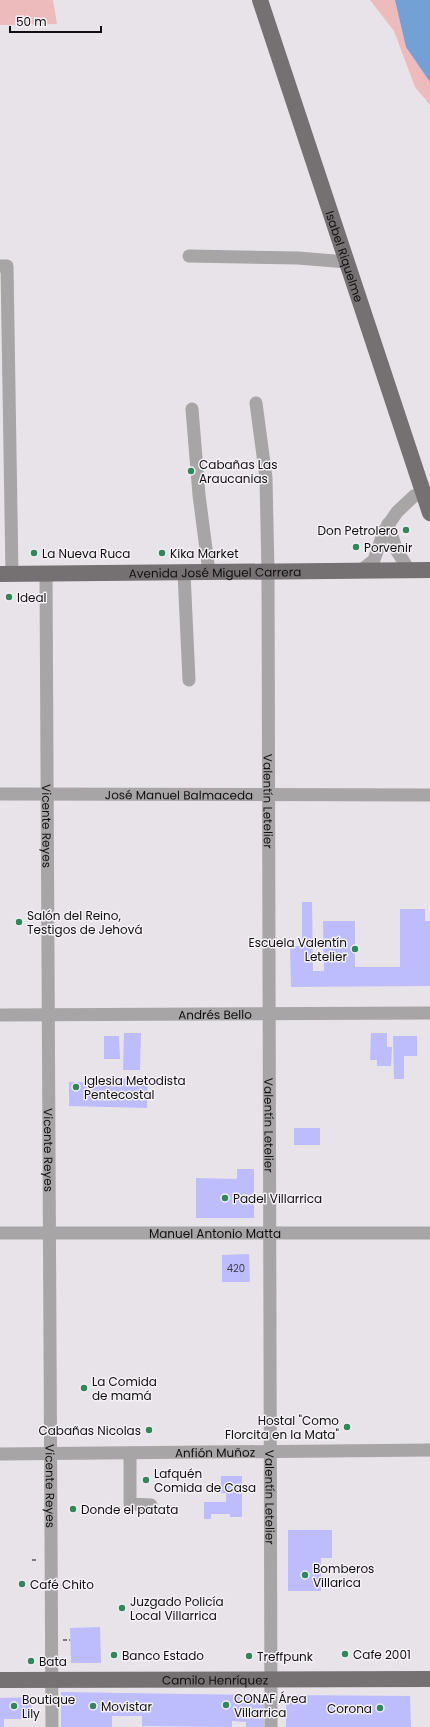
<svg xmlns="http://www.w3.org/2000/svg" width="430" height="1727" viewBox="0 0 430 1727" font-family="Poppins,sans-serif">
  <style>
    .green { fill: #edbbbb }
    .water { fill: #74a1d5 }
    .building { fill: #bdbdfe }
    .lines { fill: none; stroke-linecap: round; stroke-linejoin: round }
    .path { stroke: #7d7a7d; stroke-width: 2; stroke-dasharray: 4 2; stroke-linecap: butt }
    .minor { stroke: #a8a5a6; stroke-width: 13 }
    .major { stroke: #757072; stroke-width: 16 }
    .poi-dot { fill: #30875c; stroke: #f4f0f5; stroke-width: 1.5 }
    .labels { text-anchor: middle; dominant-baseline: central; stroke-width: 3; stroke-linejoin: round; paint-order: stroke }
    .number-label { font-size: 10px; fill: #3c3b4c }
    .street-label { font-size: 12px; fill: #111011; stroke: #f4f0f5 }
    .poi-label { font-size: 12px; fill: #111011; stroke: #f4f0f5; text-anchor: start }
  </style>
  <rect width="100%" height="100%" fill="#e7e3e8"/>
  <!-- green -->
  <path class="green" d="M0 0H53L57 24 0 25Z
    M370 0H430V105L415 87 394 31Z"/>
  <!-- water -->
  <path class="water" d="M395 0H430V82L406 47Z"/>
  <!-- building -->
  <path class="building" d="M302 902H312L313 971H324L323 921H355V967H400V909H425V921H430V986L291 987 290 946H302Z
    M124 1033H141L140 1070H123Z
    M371 1033H387V1047H392L391 1066H377V1060H370Z
    M104 1036H119L120 1059H104Z
    M393 1036H417V1056H404V1079H394Z
    M108 1078 148 1079 147 1108 69 1106V1082L108 1083Z
    M294 1128H320V1145H294Z
    M237 1169H254V1218H196V1178L237 1179Z
    M249 1254 250 1282H222V1255Z
    M221 1476H242V1517H230V1514H211V1519H204V1502H226V1493H221Z
    M288 1530H332V1558H321V1591H288Z
    M100 1627 101 1663H71L70 1628Z
    M61 1692 264 1695V1727H246V1722L232 1721V1727L142 1726V1716H112V1727H61Z
    M286 1695 410 1696 411 1727H286Z
    M31 1697 32 1719H4V1727H0V1698Z"/>
  <g class="lines">
    <!-- path -->
    <path class="path" d="M32 1560H38
      M63 1640H70"/>
    <!-- minor -->
    <g class="minor">
      <path d="M189 256 298 258 347 262"/>
      <path d="M0 266H7L12 574"/>
      <path id="s1" d="M256 403 266 478 268 572 271 1727"/>
      <path d="M192 409 199 495 209 572"/>
      <path d="M388 524 397 551 409 570"/>
      <path d="M360 571 374 560 384 531 397 512 414 496 423 493"/>
      <path d="M184 573 189 680"/>
      <path id="s2" d="M46 574 52 1727"/>
      <path id="s3" d="M0 794 430 795"/>
      <path id="s4" d="M0 1015 430 1013"/>
      <path id="s5" d="M0 1233H430"/>
      <path d="M130 1453V1504L151 1505"/>
      <path id="s6" d="M0 1454 430 1450"/>
    </g>
    <!-- major -->
    <g class="major">
      <path id="s7" d="M260 0 430 513"/>
      <path id="s8" d="M0 574 430 570"/>
      <path id="s9" d="M0 1680 430 1679"/>
    </g>
  </g>
  <!-- markers -->
  <g class="poi-dot">
    <circle cx="191" cy="471" r="4"/>
    <circle cx="406" cy="530" r="4"/>
    <circle cx="356" cy="547" r="4"/>
    <circle cx="34" cy="553" r="4"/>
    <circle cx="162" cy="553" r="4"/>
    <circle cx="9" cy="597" r="4"/>
    <circle cx="19" cy="922" r="4"/>
    <circle cx="355" cy="949" r="4"/>
    <circle cx="76" cy="1087" r="4"/>
    <circle cx="225" cy="1198" r="4"/>
    <circle cx="84" cy="1388" r="4"/>
    <circle cx="347" cy="1427" r="4"/>
    <circle cx="149" cy="1430" r="4"/>
    <circle cx="146" cy="1480" r="4"/>
    <circle cx="73" cy="1509" r="4"/>
    <circle cx="305" cy="1575" r="4"/>
    <circle cx="22" cy="1584" r="4"/>
    <circle cx="122" cy="1608" r="4"/>
    <circle cx="345" cy="1654" r="4"/>
    <circle cx="114" cy="1655" r="4"/>
    <circle cx="249" cy="1656" r="4"/>
    <circle cx="31" cy="1661" r="4"/>
    <circle cx="226" cy="1705" r="4"/>
    <circle cx="14" cy="1706" r="4"/>
    <circle cx="93" cy="1706" r="4"/>
    <circle cx="380" cy="1708" r="4"/>
  </g>
  <g class="labels">
    <!-- number labels -->
    <g class="number-label">
      <text x="236" y="1268">420</text>
    </g>
    <!-- street labels -->
    <g class="street-label">
      <text stroke="none"><textPath href="#s7" startOffset="270">Isabel Riquelme</textPath></text>
      <text stroke="none"><textPath href="#s8" startOffset="215">Avenida José Miguel Carrera</textPath></text>
      <text stroke="none"><textPath href="#s3" startOffset="179">José Manuel Balmaceda</textPath></text>
      <text stroke="none"><textPath href="#s1" startOffset="399">Valentín Letelier</textPath></text>
      <text stroke="none"><textPath href="#s2" startOffset="252">Vicente Reyes</textPath></text>
      <text stroke="none"><textPath href="#s4" startOffset="215">Andrés Bello</textPath></text>
      <text stroke="none"><textPath href="#s1" startOffset="723">Valentín Letelier</textPath></text>
      <text stroke="none"><textPath href="#s2" startOffset="576">Vicente Reyes</textPath></text>
      <text stroke="none"><textPath href="#s5" startOffset="215">Manuel Antonio Matta</textPath></text>
      <text stroke="none"><textPath href="#s6" startOffset="215">Anfión Muñoz</textPath></text>
      <text stroke="none"><textPath href="#s2" startOffset="912">Vicente Reyes</textPath></text>
      <text stroke="none"><textPath href="#s1" startOffset="1095">Valentín Letelier</textPath></text>
      <text stroke="none"><textPath href="#s9" startOffset="215">Camilo Henríquez</textPath></text>
    </g>
    <!-- poi labels -->
    <g class="poi-label">
      <text x="199" y="464">Cabañas Las<tspan x="199" dy="14">Araucanias</tspan></text>
      <text x="398" y="530" text-anchor="end">Don Petrolero</text>
      <text x="364" y="547">Porvenir</text>
      <text x="42" y="553">La Nueva Ruca</text>
      <text x="170" y="553">Kika Market</text>
      <text x="17" y="597">Ideal</text>
      <text x="27" y="915">Salón del Reino,<tspan x="27" dy="14">Testigos de Jehová</tspan></text>
      <text x="347" y="942" text-anchor="end">Escuela Valentín<tspan x="347" dy="14">Letelier</tspan></text>
      <text x="84" y="1080">Iglesia Metodista<tspan x="84" dy="14">Pentecostal</tspan></text>
      <text x="233" y="1198">Padel Villarrica</text>
      <text x="92" y="1381">La Comida<tspan x="92" dy="14">de mamá</tspan></text>
      <text x="339" y="1420" text-anchor="end">Hostal "Como<tspan x="339" dy="14">Florcita en la Mata"</tspan></text>
      <text x="141" y="1430" text-anchor="end">Cabañas Nicolas</text>
      <text x="154" y="1473">Lafquén<tspan x="154" dy="14">Comida de Casa</tspan></text>
      <text x="81" y="1509">Donde el patata</text>
      <text x="313" y="1568">Bomberos<tspan x="313" dy="14">Villarica</tspan></text>
      <text x="30" y="1584">Café Chito</text>
      <text x="130" y="1601">Juzgado Policía<tspan x="130" dy="14">Local Villarrica</tspan></text>
      <text x="353" y="1654">Cafe 2001</text>
      <text x="122" y="1655">Banco Estado</text>
      <text x="257" y="1656">Treffpunk</text>
      <text x="39" y="1661">Bata</text>
      <text x="234" y="1698">CONAF Área<tspan x="234" dy="14">Villarrica</tspan></text>
      <text x="22" y="1699">Boutique<tspan x="22" dy="14">Lily</tspan></text>
      <text x="101" y="1706">Movistar</text>
      <text x="372" y="1708" text-anchor="end">Corona</text>
    </g>
  </g>
  <!-- scale -->
  <path d="M10 26v6h91v-6" fill="none" stroke="#111011" stroke-width="2"/>
  <text x="16" y="26" font-size="12" fill="#111011" stroke="#f4f0f5" stroke-width="3" paint-order="stroke">50 m</text>
</svg>
